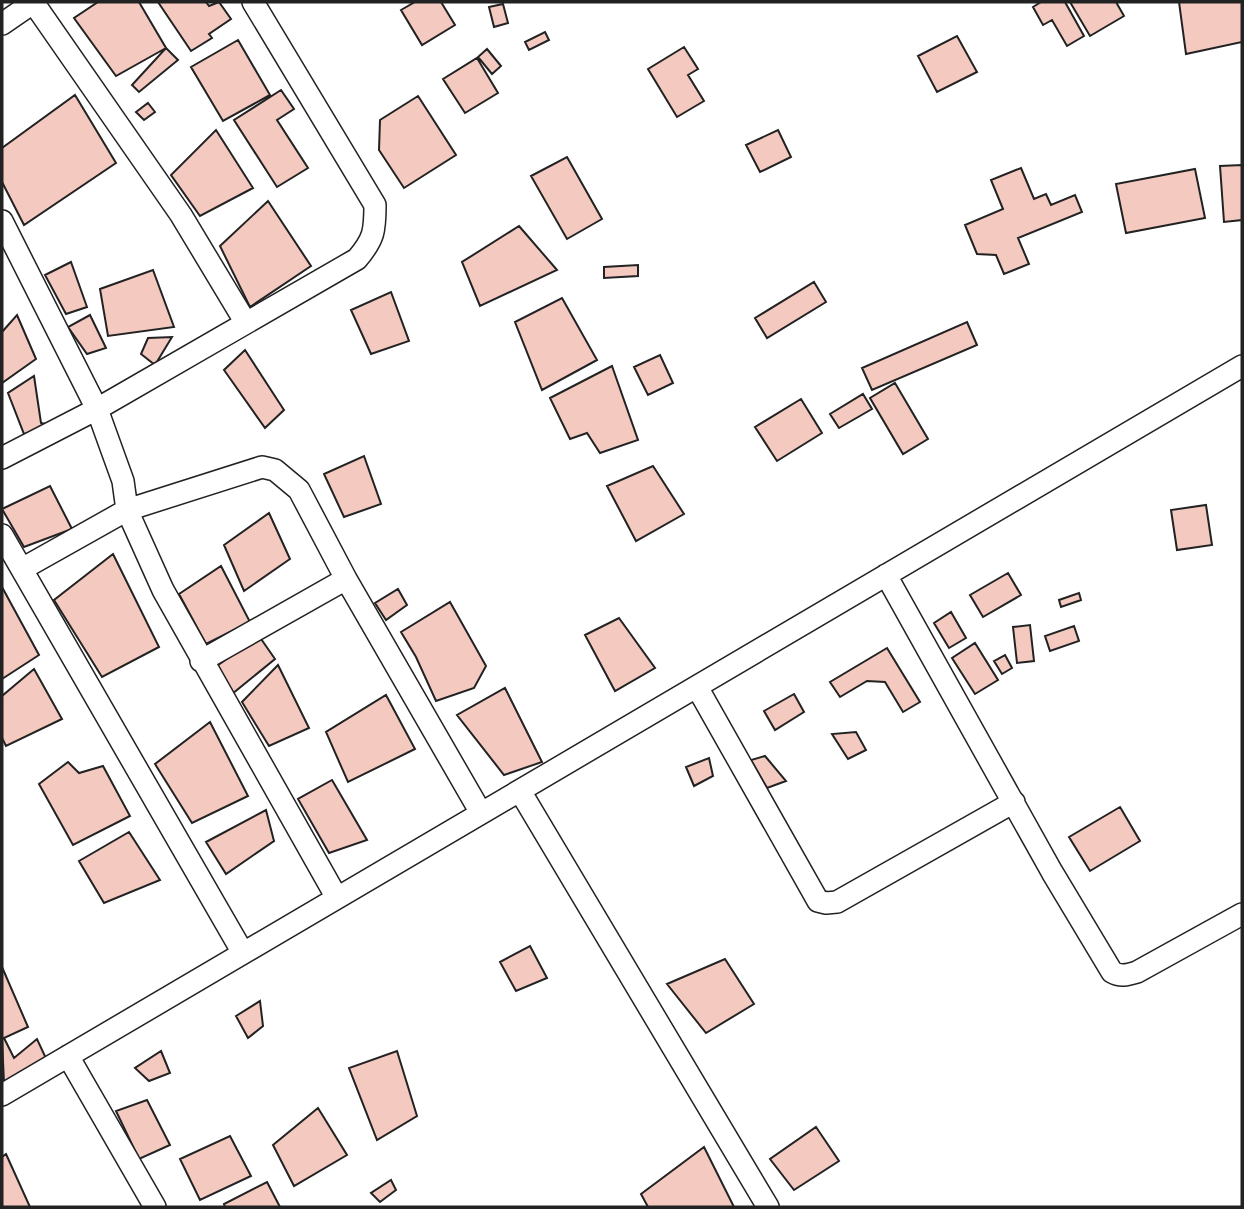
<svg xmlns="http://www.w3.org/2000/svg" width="1244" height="1209" viewBox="0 0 1244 1209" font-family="Figtree,sans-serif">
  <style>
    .building { fill: #f3c9c0; stroke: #222; stroke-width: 2 }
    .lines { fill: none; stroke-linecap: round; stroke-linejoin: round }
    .street-casing { stroke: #222; stroke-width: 24 }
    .street { stroke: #fff; stroke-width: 21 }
  </style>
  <rect width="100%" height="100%" fill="#fff"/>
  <!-- building -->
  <path class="building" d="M98 2H139L166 48 116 76 74 18Z
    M158 2H206L209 6 219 2 231 19 209 34 212 38 191 51Z
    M415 2H441L455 25 422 45 401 10Z
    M1041 2H1065L1084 36 1067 46 1052 20 1043 25 1033 7Z
    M1070 2H1116L1124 16 1090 36Z
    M1179 2H1242V42L1186 54Z
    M503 4 508 23 494 27 489 7Z
    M545 32 549 40 529 50 525 42Z
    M957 36 977 72 937 92 918 56Z
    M238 40 270 95 223 121 191 67Z
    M684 47 698 69 688 75 704 101 677 117 648 69Z
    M166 48 178 60 139 92 132 85Z
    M487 49 501 66 492 74 478 57Z
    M477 58 498 93 465 113 443 79Z
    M281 90 294 109 277 120 308 168 277 187 234 120Z
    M75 95 116 163 24 225 2 182V148Z
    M418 96 456 155 404 188 379 150 380 120Z
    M148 103 155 112 144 120 136 112Z
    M216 130 253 188 200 216 171 175Z
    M778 130 791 157 760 172 746 145Z
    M567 157 602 219 567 239 531 176Z
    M1242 165V220L1224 222 1220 166Z
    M1021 168 1034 199 1046 194 1051 205 1075 195 1082 212 1018 238 1029 264 1004 274 996 255 977 254 965 225 1003 209 991 180Z
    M1195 169 1205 218 1126 233 1116 184Z
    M268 201 311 266 250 307 220 246Z
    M519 226 557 270 480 306 462 262Z
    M71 262 87 307 66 314 45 275Z
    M638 265V276L604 278V267Z
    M153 270 174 327 108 336 100 289Z
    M814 282 826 302 767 338 755 318Z
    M391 292 409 341 371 354 351 310Z
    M562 298 597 360 542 390 515 322Z
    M17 315 36 359 2 383V332Z
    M90 315 106 348 87 354 68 327Z
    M967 322 977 345 872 390 862 368Z
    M172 337 155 365 141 354 148 338Z
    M245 350 284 410 265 428 224 370Z
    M660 355 673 383 648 395 634 367Z
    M612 366 638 440 600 453 587 433 570 439 550 398Z
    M34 376 41 423 60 427 24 434 8 393Z
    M895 383 928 439 903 454 870 398Z
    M863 394 872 409 839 428 830 414Z
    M801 399 822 433 777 461 755 427Z
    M364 456 381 504 344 517 324 474Z
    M653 466 684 514 636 541 607 486Z
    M50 486 72 529 24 547 2 509Z
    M1206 505 1212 545 1177 550 1171 510Z
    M269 513 290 559 244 591 224 545Z
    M113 554 159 647 102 677 54 600Z
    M221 566 250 622 206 644 179 594Z
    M1008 573 1021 595 983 617 970 595Z
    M2 587 39 655 2 679Z
    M398 589 407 605 386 620 375 603Z
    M1079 593 1081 600 1061 607 1059 600Z
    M450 602 486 666 474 688 436 701 416 657 401 632Z
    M951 612 966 638 949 648 934 623Z
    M619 618 655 668 615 691 585 635Z
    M1030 625 1034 661 1017 663 1013 627Z
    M1074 626 1079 641 1050 651 1045 636Z
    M259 636 275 659 232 694 214 668Z
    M975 643 998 680 975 694 952 658Z
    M887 648 920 702 903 712 885 682 867 681 840 697 830 682Z
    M1005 655 1012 668 1002 674 994 661Z
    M278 665 309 728 269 746 242 702Z
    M34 669 62 719 6 746 2 738V696Z
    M505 688 542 762 504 775 457 715Z
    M794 694 804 712 775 730 764 711Z
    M386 695 415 749 348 782 326 732Z
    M210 722 248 796 192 823 155 764Z
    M856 732 866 750 848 759 832 734Z
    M765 756 786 781 767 788 751 760Z
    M709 758 713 776 694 786 686 767Z
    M68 762 79 773 103 766 130 816 73 845 39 784Z
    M332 780 367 840 329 853 298 799Z
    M1120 807 1140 841 1090 871 1069 837Z
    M266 810 274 841 226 874 206 842Z
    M129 832 160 880 104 903 79 861Z
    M530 946 547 978 516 991 500 962Z
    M725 959 754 1004 706 1033 667 984Z
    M2 967 28 1027 2 1039Z
    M260 1001 263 1026 248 1038 236 1016Z
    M4 1038 14 1058 37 1039 50 1067 4 1083 2 1039Z
    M161 1051 170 1073 149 1081 135 1068Z
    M397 1051 417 1116 377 1140 349 1068Z
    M147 1100 170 1145 139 1159 116 1111Z
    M318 1108 347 1155 294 1186 273 1145Z
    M816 1127 839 1161 794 1190 770 1159Z
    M230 1136 251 1176 200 1200 180 1159Z
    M704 1147 734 1207H648L641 1194Z
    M6 1154 30 1207H2V1157Z
    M391 1180 396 1190 380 1202 371 1193Z
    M267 1182 280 1207H225L224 1204Z"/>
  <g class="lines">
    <defs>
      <path id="street" d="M33 2 181 215 246 323
        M2 24 34 2
        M2 221 97 409 123 481 127 510 163 590 337 898
        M2 458 97 409 357 259C374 239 375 231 375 205L253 2
        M2 535 243 953
        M22 569 127 510 262 467 275 470 299 490 346 579 481 813
        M886 575 1052 872 1112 972C1121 977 1127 975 1137 972L1242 914
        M201 661 346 579
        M697 687 818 901 826 903 837 902 1014 802
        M520 791 768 1207
        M68 1056 155 1207
        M2 1095 1242 366"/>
    </defs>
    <!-- street casing -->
    <use href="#street" class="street-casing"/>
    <!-- street -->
    <use href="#street" class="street"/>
  </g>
  <!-- border -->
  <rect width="1244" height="1209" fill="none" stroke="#222222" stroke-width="7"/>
</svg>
